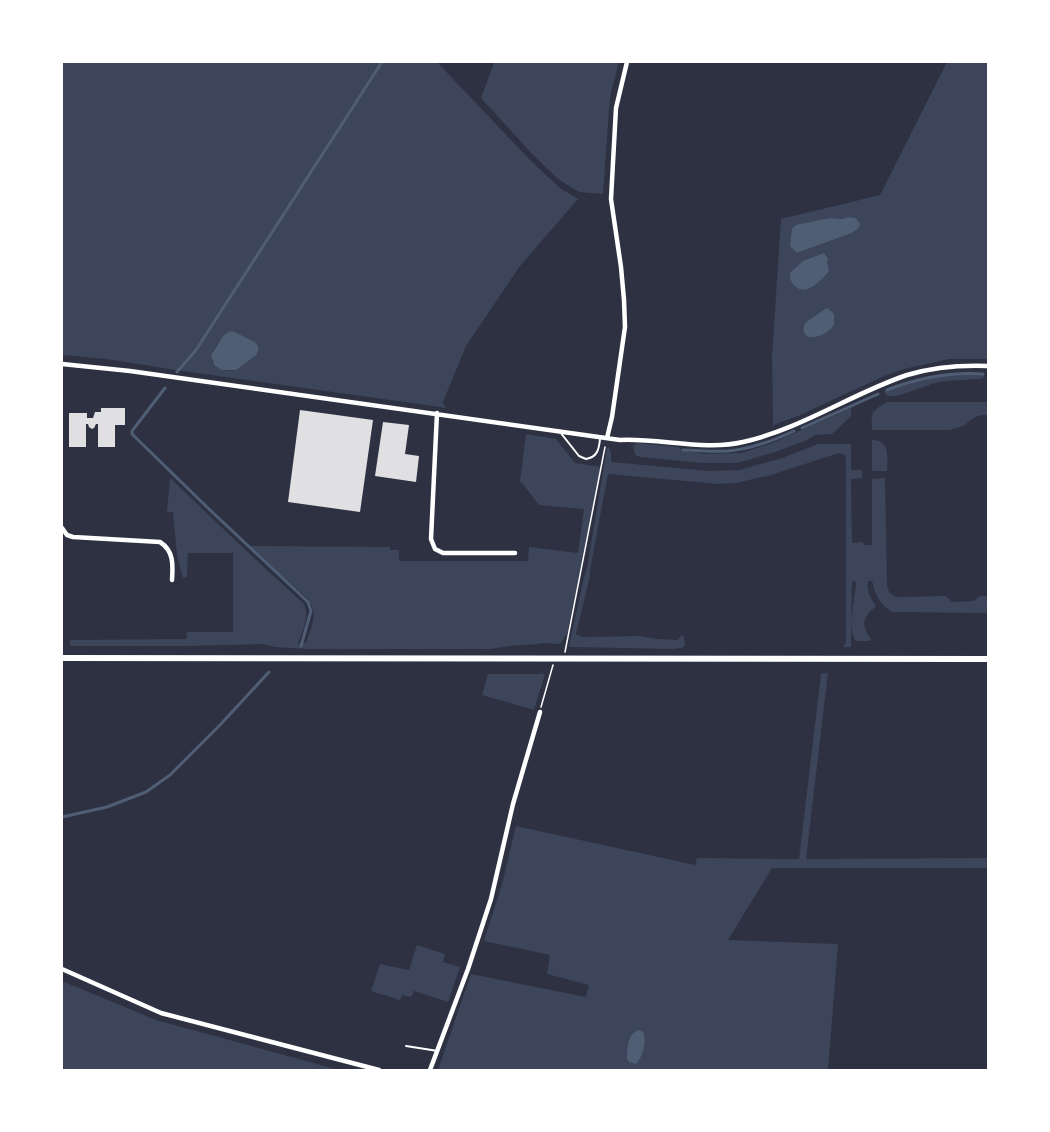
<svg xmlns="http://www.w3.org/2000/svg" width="1050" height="1132" viewBox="0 0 1050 1132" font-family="'Crimson Pro',serif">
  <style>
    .green { fill: #3c4559; fill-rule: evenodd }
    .water { fill: #4f5d75 }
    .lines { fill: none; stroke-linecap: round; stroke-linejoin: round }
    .stream { stroke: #4f5d75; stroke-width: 3 }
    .building { fill: #e0e0e3 }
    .path { stroke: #fff; stroke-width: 1.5 }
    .service { stroke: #fff; stroke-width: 2 }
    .minor { stroke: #fff; stroke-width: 4.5 }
    .secondary { stroke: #fff; stroke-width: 6 }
  </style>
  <rect width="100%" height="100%" fill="#2d3142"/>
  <!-- green -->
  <path class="green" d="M62 62H437L530 160 560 188 578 199 520 266 466 346 443 402 444 405 447 408 183 371 106 359 62 355ZM235 332 255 342 258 346 236 370C219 373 204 364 216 346 219 342 221 338 226 335 228 334 232 333 235 332Z
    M493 62H619L611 92 609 110 603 194 579 192 558 179 533 155 481 98 494 63Z
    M947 62H988V359H949L904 369 882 377 798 416 773 425 772 356 781 219 880 195ZM848 217C855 217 861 220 859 228L852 233 797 253 830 218 843 219Z
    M950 373 985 374 983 378 979 379C966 380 952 380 939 382 925 385 899 398 887 396L884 391 918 380Z
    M887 402H988V415C971 415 974 421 960 427 959 427 952 429 950 430H872C871 412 871 412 887 402Z
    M851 406V416L832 434 815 435 807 440 775 452 737 463H702L640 457 635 455 633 446 637 443 678 447 683 451 707 454 741 453 770 444 844 411Z
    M526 434 556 439 575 463 601 467 567 634 560 644 542 643 539 644 509 646 490 649H308L275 647 262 644 187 646H70V640L186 639 187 632H233V553H188L187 577 183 578 177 555 173 512H167L170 478 255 559 303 603C311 615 302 631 298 644L306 643C311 626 319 615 308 599L249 546 390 547V550H399V561H528L529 547 578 553 584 509 539 505 522 483 520 482Z
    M872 440C891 440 887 457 887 471H872Z
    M818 444H851V470H862V478L851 479 852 543 863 542V545H872V479L885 478 887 585 889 592 896 597 946 596 952 602 974 601 979 596H988V613L892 612C879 603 876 596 872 581H868C866 591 871 598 876 606 863 618 860 623 871 639L869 641H856C846 628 856 597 856 582L852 581 851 647H843L846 643V458L845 455 839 453 771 475 736 483 718 484 608 474 590 570V576L576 634 582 637 640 636 657 639 678 640 682 635 684 637 685 646 681 648 673 649 571 647 569 646 584 577 587 568 607 448 609 447 611 453V462L709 471 739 470 782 458Z
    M828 673 806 859 988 858V868H772L728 940 838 944 828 1070H438L471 974 586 997 589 985 547 974 550 955 484 941 502 884 516 826 695 865 697 858 799 859 821 674Z
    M488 674H545L534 710 482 695Z
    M417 945 445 954 443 962 460 967 448 1002 414 991 411 997 402 995 400 1000 371 991 380 964 409 970Z
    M62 981 156 1020 339 1070H62Z"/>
  <!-- water -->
  <path class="water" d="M848 217 856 218 860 224 859 228 852 233 797 253 790 246 792 229 796 225 830 218 842 219Z
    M824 253 828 259 827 262 829 271C822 280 807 296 796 287 791 283 790 279 790 273L803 261Z
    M828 308 834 314C834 316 834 321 834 324 829 337 797 346 805 323L825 309Z
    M230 331 235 332 255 342 258 346V351L256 355 236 370H221L214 365 211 355 223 336Z
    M639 1030 643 1032C647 1042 643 1056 636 1064L629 1062 627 1059C627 1048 628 1033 639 1030Z"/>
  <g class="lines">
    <!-- stream -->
    <path class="stream" d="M177 372 196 350 382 62
      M165 388 132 431V434L210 510 308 602 311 611 301 646
      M887 390C918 378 950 372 983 374
      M802 428 878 394
      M683 450C700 450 718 453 736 450 756 447 775 440 794 431
      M62 817 107 807 146 792 170 775 220 725 269 672"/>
  </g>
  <!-- building -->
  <path class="building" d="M101 408H125V425H115V447H98V424H96L94 428 92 429 89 427 88 424H86V447H69V413H87V418H93L95 412H101Z
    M300 410 373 420 360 512 288 502Z
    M383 422 409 425 405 454 419 456 416 482 375 476Z"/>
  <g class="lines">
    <!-- path -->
    <path class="path" d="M565 652 605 447
      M541 707 553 665"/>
    <!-- service -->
    <path class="service" d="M560 432 579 456 586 459C597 457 599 450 600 439
      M406 1046 438 1051"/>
    <!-- minor -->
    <path class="minor" d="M62 364 130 371 620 440C659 438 706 451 743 442 801 429 851 394 907 375 934 367 961 365 988 366
      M437 413 431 539 435 549 443 553H515
      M607 438 612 417 625 327 624 300 621 267 611 199 616 108 627 62
      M62 528 67 535 73 537 160 542C174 551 173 565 172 580
      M62 969 161 1013 379 1070
      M430 1070 468 969 491 899 513 804 540 712"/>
    <!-- secondary -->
    <path class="secondary" d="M62 658 988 659"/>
  </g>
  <!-- border -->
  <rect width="1050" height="1132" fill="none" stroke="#ffffff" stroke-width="126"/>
</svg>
